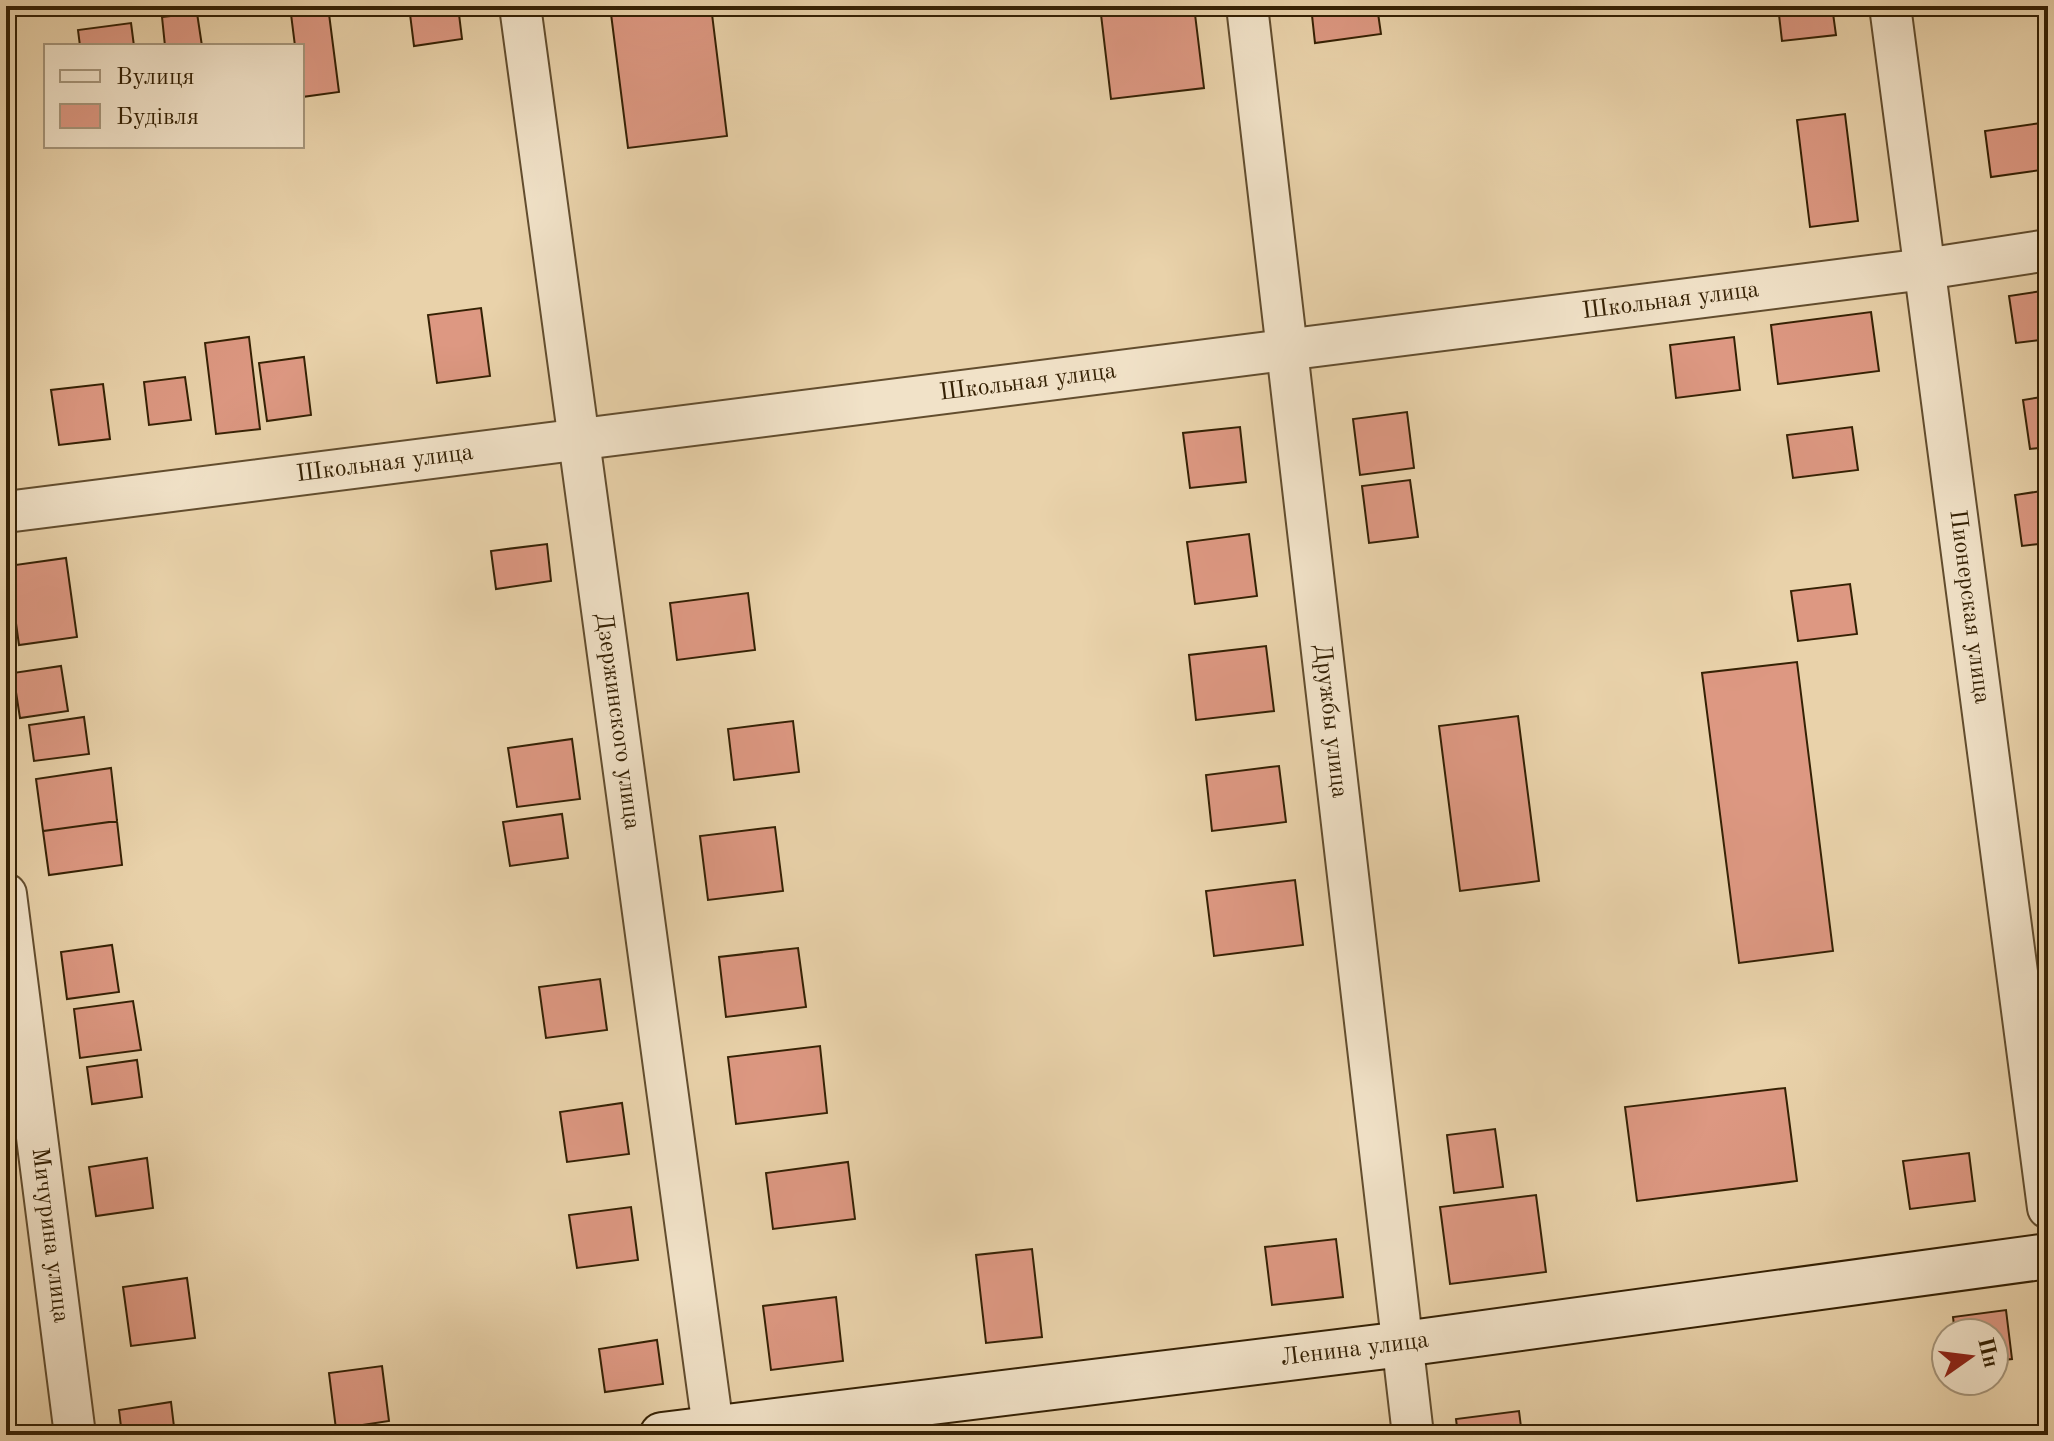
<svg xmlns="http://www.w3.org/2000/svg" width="2054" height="1441" viewBox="0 0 2054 1441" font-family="'Old Standard TT',serif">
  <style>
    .building { fill: #dd9882; stroke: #352104; stroke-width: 2 }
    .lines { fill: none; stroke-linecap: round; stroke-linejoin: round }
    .street-casing { stroke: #624d2e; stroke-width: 44 }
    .secondary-casing { stroke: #352104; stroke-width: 48 }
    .street { stroke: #f1e2c8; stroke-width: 40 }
    .secondary { stroke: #f1e2c8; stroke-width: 44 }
    .labels { text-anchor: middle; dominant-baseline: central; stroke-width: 7; stroke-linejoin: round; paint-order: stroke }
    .street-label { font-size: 24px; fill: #352104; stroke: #f1e2c8 }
  </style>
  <rect width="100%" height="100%" fill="#e9d2aa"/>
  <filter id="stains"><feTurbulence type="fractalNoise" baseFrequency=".0025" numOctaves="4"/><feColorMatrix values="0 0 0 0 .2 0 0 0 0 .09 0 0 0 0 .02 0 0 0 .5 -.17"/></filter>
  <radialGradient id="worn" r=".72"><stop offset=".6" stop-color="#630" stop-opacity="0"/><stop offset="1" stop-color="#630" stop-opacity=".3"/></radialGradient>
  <!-- building -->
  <path class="building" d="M290 6H328L339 92 302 97V46H295Z
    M409 6H458L462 39 414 46Z
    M610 6H711L727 136 628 148Z
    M1100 6H1194L1204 88 1111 99Z
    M1311 6H1377L1381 34 1315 43Z
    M1778 6H1832L1836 35 1782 41Z
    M197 13 202 46H165L162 17Z
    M131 23 134 46H80L78 30Z
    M1845 114 1858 221 1810 227 1797 120Z
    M2048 122V169L1991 177 1985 131Z
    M2048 290V339L2016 343 2009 296Z
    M481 308 490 376 437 383 428 315Z
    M1871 312 1879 371 1778 384 1771 325Z
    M249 337 260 429 216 434 205 343Z
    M1734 337 1740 390 1676 398 1670 345Z
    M304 357 311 415 267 421 259 363Z
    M185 377 191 420 149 425 144 382Z
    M103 384 110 439 59 445 51 390Z
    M2048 396V447L2030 449 2023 400Z
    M1407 412 1414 468 1360 475 1353 419Z
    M1240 427 1246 482 1190 488 1183 433Z
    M1852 427 1858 470 1793 478 1787 435Z
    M1410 480 1418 537 1369 543 1362 486Z
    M2048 490V543L2022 546 2015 495Z
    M1249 534 1257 596 1195 604 1187 542Z
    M547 544 551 581 496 589 491 551Z
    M66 558 77 637 19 645 8 566Z
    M1850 584 1857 634 1798 641 1791 591Z
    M748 593 755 650 677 660 670 603Z
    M1266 646 1274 711 1196 720 1189 655Z
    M1797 662 1833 951 1739 963 1702 673Z
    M61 666 68 711 20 718 13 673Z
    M1518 716 1539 881 1460 891 1439 726Z
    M84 717 89 754 34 761 29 725Z
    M793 721 799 772 734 780 728 729Z
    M572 739 580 799 517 807 508 748Z
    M1279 766 1286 822 1212 831 1206 775Z
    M111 768 117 821 43 831 36 779Z
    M562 814 568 858 510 866 503 822Z
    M117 821 122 865 49 875 43 831Z
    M775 827 783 891 708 900 700 836Z
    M1295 880 1303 945 1214 956 1206 891Z
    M112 945 119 992 67 999 61 952Z
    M798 948 806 1007 726 1017 719 957Z
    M600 979 607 1030 546 1038 539 987Z
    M133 1001 141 1050 80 1058 74 1009Z
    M820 1046 827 1113 736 1124 728 1057Z
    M137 1060 142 1097 92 1104 87 1067Z
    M1785 1088 1797 1181 1637 1201 1625 1107Z
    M622 1103 629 1154 567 1162 560 1112Z
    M1495 1129 1503 1187 1454 1193 1447 1135Z
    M1969 1153 1975 1201 1910 1209 1903 1161Z
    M147 1158 153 1208 96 1216 89 1167Z
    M848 1162 855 1219 773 1229 766 1173Z
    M1536 1195 1546 1272 1450 1284 1440 1207Z
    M631 1207 638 1260 577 1268 569 1215Z
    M1336 1239 1343 1297 1272 1305 1265 1247Z
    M1032 1249 1042 1337 986 1343 976 1255Z
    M187 1278 195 1338 131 1346 123 1287Z
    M836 1297 843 1361 771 1370 763 1306Z
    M2006 1310 2012 1359 1994 1361V1333H1955L1953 1317Z
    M657 1340 663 1384 605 1392 599 1349Z
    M382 1366 389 1421 336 1429 329 1373Z
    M171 1402 175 1435H122L119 1410Z
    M1519 1411 1522 1435H1458L1456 1419Z"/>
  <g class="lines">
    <defs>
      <g id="street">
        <path id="s1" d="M520 6 714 1435"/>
        <path id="s2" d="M1247 6 1413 1435"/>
        <path id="s3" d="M1890 6 2048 1208"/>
        <path id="s4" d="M6 512 1925 269 2048 250"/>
        <path id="s5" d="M6 894 75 1435"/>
      </g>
      <g id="secondary">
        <path id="s6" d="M662 1435 1403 1344 2048 1256"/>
      </g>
    </defs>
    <!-- street casing -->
    <use href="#street" class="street-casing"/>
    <!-- secondary casing -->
    <use href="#secondary" class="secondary-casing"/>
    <!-- street -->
    <use href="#street" class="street"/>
    <!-- secondary -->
    <use href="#secondary" class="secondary"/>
  </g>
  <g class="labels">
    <!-- street labels -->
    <g class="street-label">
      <text stroke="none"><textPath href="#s4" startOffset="1678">Школьная улица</textPath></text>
      <text stroke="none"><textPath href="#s4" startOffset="1030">Школьная улица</textPath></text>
      <text stroke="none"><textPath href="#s4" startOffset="382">Школьная улица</textPath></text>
      <text stroke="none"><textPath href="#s3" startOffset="606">Пионерская улица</textPath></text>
      <text stroke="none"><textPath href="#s1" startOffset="722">Дзержинского улица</textPath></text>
      <text stroke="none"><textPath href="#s2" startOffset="720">Дружбы улица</textPath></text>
      <text stroke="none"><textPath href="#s5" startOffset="344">Мичурина улица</textPath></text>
      <text stroke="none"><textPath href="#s6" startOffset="698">Ленина улица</textPath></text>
    </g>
  </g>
  <!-- margin -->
  <rect width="2054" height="1441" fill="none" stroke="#e9d2aa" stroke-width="32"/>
  <rect x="8" y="8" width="2038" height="1425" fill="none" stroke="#352104" stroke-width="4"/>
  <rect x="16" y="16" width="2022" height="1409" fill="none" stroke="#352104" stroke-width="2"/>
  <!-- legend -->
  <rect x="44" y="44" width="260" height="104" fill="#f1e2c8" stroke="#a6957a" stroke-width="2"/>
  <rect x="60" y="70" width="40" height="12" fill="#f1e2c8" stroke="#a6957a" stroke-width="2"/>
  <text x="116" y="84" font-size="24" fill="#352104">Вулиця</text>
  <rect x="60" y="104" width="40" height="24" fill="#dd9882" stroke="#a6957a" stroke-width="2"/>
  <text x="116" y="124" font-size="24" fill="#352104">Будівля</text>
  <!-- north arrow -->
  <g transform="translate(1970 1357) rotate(76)"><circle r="38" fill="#f1e2c8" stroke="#a6957a" stroke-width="2"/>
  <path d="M0-6L14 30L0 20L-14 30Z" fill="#8f2418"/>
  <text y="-12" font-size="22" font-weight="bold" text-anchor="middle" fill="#352104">Пн</text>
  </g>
  <rect width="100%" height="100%" filter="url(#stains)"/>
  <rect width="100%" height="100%" fill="url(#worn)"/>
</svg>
